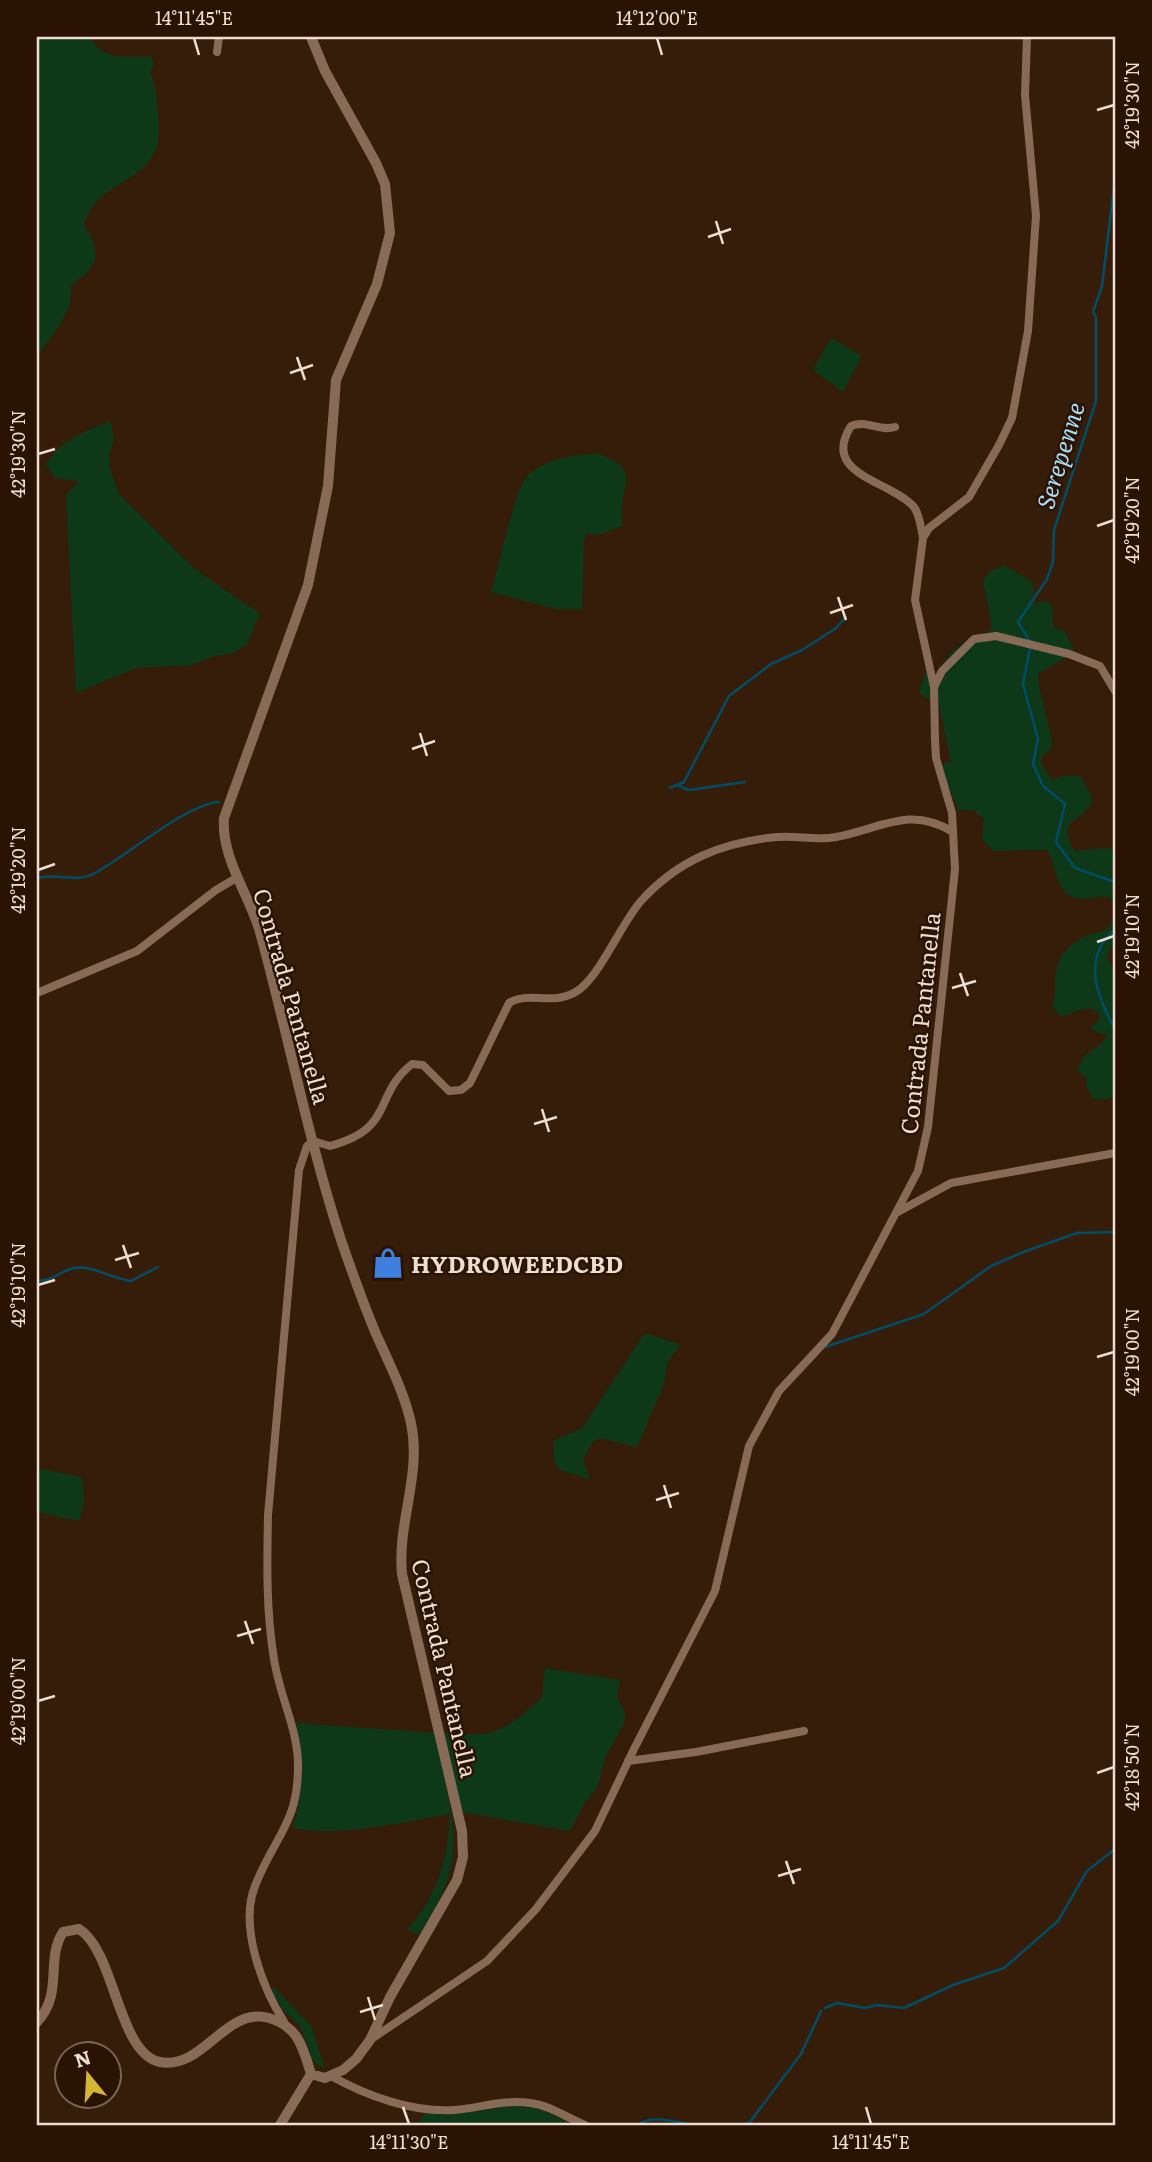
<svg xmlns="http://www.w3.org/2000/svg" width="1152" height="2162" viewBox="0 0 1152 2162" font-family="Literata,serif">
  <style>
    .green { fill: #0d3919 }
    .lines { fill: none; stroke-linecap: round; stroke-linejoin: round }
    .stream { stroke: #014d67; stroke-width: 2.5 }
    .minor { stroke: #886b57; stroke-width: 8 }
    .tertiary { stroke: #886b57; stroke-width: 10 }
    .ticks { fill: none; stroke: #eeded2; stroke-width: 2.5 }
    .labels { text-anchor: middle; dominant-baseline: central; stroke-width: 5; stroke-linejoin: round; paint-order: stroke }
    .street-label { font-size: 23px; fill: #eeded2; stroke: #2a1302 }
    .poi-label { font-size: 23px; font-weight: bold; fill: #eeded2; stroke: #2a1302; text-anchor: start }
    .water-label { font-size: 24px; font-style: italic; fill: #a9dcf6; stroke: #2a1302 }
    .neatline { fill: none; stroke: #eeded2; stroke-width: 2.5 }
    .ticks-label { font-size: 18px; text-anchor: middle; fill: #eeded2 }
  </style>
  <rect width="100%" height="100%" fill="#351d0a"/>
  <!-- green -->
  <path class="green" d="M37 37H90C103 62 127 56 152 57L154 64 150 73C157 87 156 99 158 115 168 187 100 172 84 224 101 254 101 265 71 285 74 313 52 334 37 357Z
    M831 338 862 356 843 392 813 370Z
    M111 421 114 441 109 454 110 467 118 493 195 569 260 614 247 644 233 653 214 656 193 665 136 668 76 693 66 495 79 481 55 478 46 464C59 441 87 430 111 421Z
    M596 453C647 471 617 484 622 526L599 535 587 533 584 541 582 609H557L491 592C499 569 513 493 526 478 543 458 572 456 596 453Z
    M1004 565 1032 582 1034 593 1030 604 1047 601 1052 606 1053 627 1065 632 1075 652 1038 674C1039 699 1052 726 1052 748L1041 757 1042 765 1053 781 1062 776H1080L1091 795 1092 803C1077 824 1056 821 1075 851L1107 848 1115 850V905L1109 897C1098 895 1086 901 1075 898 1055 892 1057 864 1047 850L994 851 982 840 984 820 973 810H958L940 764 951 762 938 701 925 698 919 692 926 671 935 677C945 658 960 637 983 638L992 627 983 580 990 571Z
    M1115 918V952L1111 947 1107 955 1115 975V1096L1105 1100 1093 1099 1086 1086 1087 1078 1078 1072C1079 1052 1099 1050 1108 1036L1092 1030 1091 1026 1100 1021 1099 1013C1084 1003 1076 1014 1061 1016L1052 1006C1057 994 1054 985 1056 973 1059 948 1082 934 1105 931Z
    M645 1333 681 1345 668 1361 664 1384 637 1447 601 1438 592 1443 583 1460 590 1479 559 1470 554 1460 553 1441 582 1428Z
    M37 1468 82 1477 84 1499 80 1521 37 1512Z
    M545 1668 620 1680 617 1698 625 1712 624 1724 606 1756 597 1788 585 1802 570 1831 461 1812 442 1732C493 1740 506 1730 542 1697Z
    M296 1723 435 1733C444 1782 465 1840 445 1887 438 1904 428 1919 419 1935L407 1929C437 1899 449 1855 450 1814 397 1823 345 1837 292 1828 305 1793 301 1759 296 1723Z
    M274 1987 311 2026 325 2069 313 2062 301 2027 282 2009 271 1989Z
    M514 2106 541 2109 573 2125H417L426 2112 445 2115Z"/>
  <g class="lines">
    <!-- stream -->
    <path class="stream" d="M1029 640 1018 622 1047 579 1053 562 1054 530 1096 401V317L1093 312 1102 286 1114 187
      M1030 648 1023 684 1038 739 1033 764 1043 786 1065 804 1056 842 1075 868 1115 882
      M679 786 689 790 745 782
      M670 788 684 782 729 696 771 664 802 650 836 628 846 617
      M37 878C58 872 75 884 95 873 125 857 188 803 219 802
      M1115 930C1081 957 1097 997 1115 1029
      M37 1281C53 1281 60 1271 74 1268 93 1265 112 1279 131 1281L158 1267
      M825 1347 924 1314 991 1266 1026 1251 1077 1233 1115 1232
      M825 2008 837 2003 865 2008 877 2005 904 2008 953 1985 1004 1968 1058 1921 1087 1871 1115 1849
      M638 2125C652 2113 680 2124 697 2125
      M744 2125 750 2122 801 2054 821 2011"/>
    <!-- minor -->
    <path class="minor" d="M217 52 219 37
      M895 427C878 432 867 419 851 426 820 475 890 480 914 507 920 515 921 529 923 538
      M934 687 915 600 923 538 929 528 969 497 999 445 1012 418 1028 331 1036 216 1025 95 1027 37
      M37 993 137 951 216 890 238 877
      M896 1213 951 1183 1115 1153
      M628 1761 696 1752 804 1731
      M284 2022C262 1987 239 1926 255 1886 275 1835 299 1823 298 1763 297 1727 279 1694 274 1659 266 1611 267 1563 268 1515L299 1170 307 1146 313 1141 330 1146C396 1128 372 1096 412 1064L423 1065 449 1091 461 1090 470 1083 509 1003C529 990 555 1008 580 989 603 970 621 924 641 901 678 860 723 842 777 837 797 835 816 841 836 837 881 829 909 805 953 832
      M370 2040 487 1961 536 1909 595 1831 634 1749 715 1591 749 1446 779 1391 832 1334 918 1171 928 1127 955 869 952 813 936 758 935 740 934 687 942 671 974 639 996 636 1069 654 1100 666 1115 691
      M331 2076C367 2096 413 2113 455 2110 480 2108 505 2099 530 2103 550 2105 567 2118 585 2125"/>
    <!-- tertiary -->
    <path class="tertiary" d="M311 37 325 71 376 163 385 184 390 233 377 284 336 380 328 486 308 585 224 818C221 858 249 894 260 932 288 1034 308 1139 341 1240 352 1272 363 1303 376 1334 389 1363 404 1392 411 1423 422 1475 397 1522 402 1574L462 1831 463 1857 457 1880 390 1997 370 2040 356 2059 343 2070 325 2078 311 2074
      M37 2022C64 1993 45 1960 63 1932L79 1929C115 1951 118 2054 160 2062 204 2070 225 2006 269 2018 298 2026 303 2047 311 2074
      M280 2125 311 2074"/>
  </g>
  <!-- ticks -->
  <path class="ticks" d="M194 38 199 55M657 38 662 55M1097 110 1114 105M716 221 723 244M708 237 731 229M297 357 305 380M290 373 313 365M38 454 55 449M1097 526 1114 520M838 597 846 620M830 613 853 605M420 733 427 756M412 749 435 741M38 870 55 864M1097 942 1114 936M960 973 968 996M952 988 976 981M542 1109 549 1132M534 1124 557 1117M123 1245 131 1268M115 1260 139 1253M38 1285 55 1280M1097 1357 1114 1352M664 1485 671 1508M656 1500 679 1493M245 1621 253 1644M237 1636 261 1629M38 1701 55 1696M1097 1773 1114 1767M786 1861 794 1884M778 1876 801 1869M368 1997 375 2020M360 2012 383 2005M403 2107 409 2124M866 2107 871 2124"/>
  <!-- icons -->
  <defs>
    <symbol id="shop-bare" viewBox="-9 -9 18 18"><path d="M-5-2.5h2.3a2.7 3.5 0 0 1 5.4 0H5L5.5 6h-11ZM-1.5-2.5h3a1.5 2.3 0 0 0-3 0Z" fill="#3f7fe0" stroke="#2a1302" stroke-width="2.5" paint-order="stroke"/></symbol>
  </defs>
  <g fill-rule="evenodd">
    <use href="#shop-bare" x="366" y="1241" width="44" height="44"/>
  </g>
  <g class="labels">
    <!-- street labels -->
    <g class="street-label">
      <text transform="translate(293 996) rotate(74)">Contrada Pantanella</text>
      <text transform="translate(919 1023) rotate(-84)">Contrada Pantanella</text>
      <text transform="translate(446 1668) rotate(77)">Contrada Pantanella</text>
    </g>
    <!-- poi labels -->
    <g class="poi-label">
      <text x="411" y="1263">HYDROWEEDCBD</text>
    </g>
    <!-- water labels -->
    <g class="water-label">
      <text transform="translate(1059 455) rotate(-73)">Serepenne</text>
    </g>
  </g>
  <!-- border -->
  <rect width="1152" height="2162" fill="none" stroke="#2a1302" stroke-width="77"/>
  <!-- north arrow -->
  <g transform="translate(88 2075) rotate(342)"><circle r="33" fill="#2a1302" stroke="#786455" stroke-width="2"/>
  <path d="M0-5L12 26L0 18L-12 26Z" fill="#d5b534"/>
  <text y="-10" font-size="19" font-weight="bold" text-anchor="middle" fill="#eeded2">N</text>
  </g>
  <rect x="38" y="38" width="1076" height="2086" class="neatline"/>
  <g class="ticks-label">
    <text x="194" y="25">14°11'45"E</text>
    <text x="657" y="25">14°12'00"E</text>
    <text transform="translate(1133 105) rotate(-90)" y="6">42°19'30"N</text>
    <text transform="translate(19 454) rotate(-90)" y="6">42°19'30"N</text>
    <text transform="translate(1133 520) rotate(-90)" y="6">42°19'20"N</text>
    <text transform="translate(19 870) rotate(-90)" y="6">42°19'20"N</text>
    <text transform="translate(1133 936) rotate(-90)" y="6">42°19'10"N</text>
    <text transform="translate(19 1285) rotate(-90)" y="6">42°19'10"N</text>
    <text transform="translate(1133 1352) rotate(-90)" y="6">42°19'00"N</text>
    <text transform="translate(19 1701) rotate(-90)" y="6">42°19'00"N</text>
    <text transform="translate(1133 1767) rotate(-90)" y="6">42°18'50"N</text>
    <text x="409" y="2149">14°11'30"E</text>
    <text x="871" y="2149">14°11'45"E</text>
  </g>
</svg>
